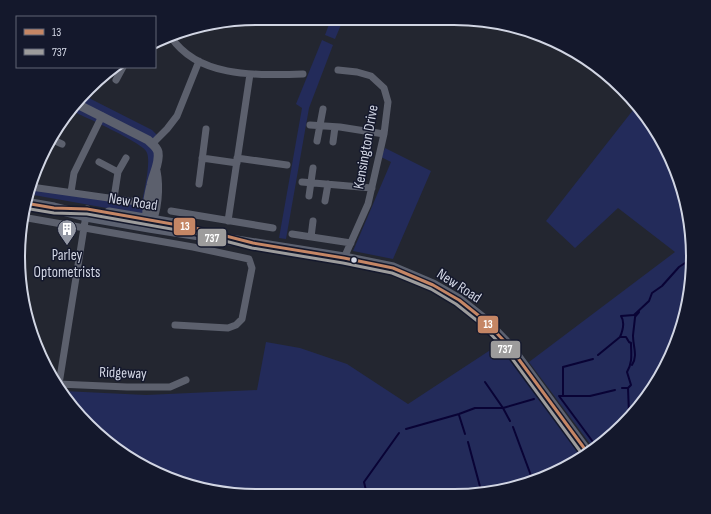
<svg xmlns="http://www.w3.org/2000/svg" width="711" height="514" viewBox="0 0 711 514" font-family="'Sofia Sans Condensed',sans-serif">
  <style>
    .green { fill: #232b5a }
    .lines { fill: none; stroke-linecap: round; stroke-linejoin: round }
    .stream { stroke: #090335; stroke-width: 2 }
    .minor { stroke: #5c606d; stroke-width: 7 }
    .tertiary { stroke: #5c606d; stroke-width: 9 }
    .primary { stroke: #5c6170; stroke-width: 11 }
    .bus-1-casing { stroke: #14182c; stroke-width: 6 }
    .bus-2-casing { stroke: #14182c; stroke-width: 6 }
    .bus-1 { stroke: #c58665; stroke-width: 3 }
    .bus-2 { stroke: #9d9c9c; stroke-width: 3 }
    .bus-dot { fill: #d1d5e3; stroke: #14182c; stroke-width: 1.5 }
    .labels { text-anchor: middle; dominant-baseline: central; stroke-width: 3; stroke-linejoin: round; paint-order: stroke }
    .street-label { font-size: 15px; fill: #d1d5e3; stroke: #14182c }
    .poi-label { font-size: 15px; fill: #d1d5e3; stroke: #14182c }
    .rim { fill: none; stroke: #d1d5e3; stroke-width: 2 }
    .line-badge { stroke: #14182c; stroke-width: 1.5 }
    .badge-label { font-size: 11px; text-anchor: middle; font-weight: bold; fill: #fff }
  </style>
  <rect width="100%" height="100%" fill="#232630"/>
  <!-- green -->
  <path class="green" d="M331 19 343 20 335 39 325 35Z
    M322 40 333 45 309 108 286 239 279 238 302 108 296 104Z
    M83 95 152 130 159 137 156 148 146 215 28 194 31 187 142 202C144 191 152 159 146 151 141 142 83 116 70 110L77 99Z
    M637 105 680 180 692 273 668 363 611 437 593 448 529 362 675 252 618 208 575 248 546 221Z
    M385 148 431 171 393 259 353 251 391 162 381 157Z
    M266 342 300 348 347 364 408 404 498 345 513 361 584 454 546 478 485 494 242 495 152 471 77 414 63 391 146 395 257 390Z"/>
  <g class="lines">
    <!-- stream -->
    <path class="stream" d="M620 337C623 330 625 322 621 316L634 315 649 301 652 293 662 286 679 267 691 259
      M598 355 620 337H626L629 342 631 343C631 353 633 362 627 372L631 385 628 388
      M632 365C638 356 633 346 633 336 633 334 635 319 635 317 636 315 638 314 639 312
      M485 382 503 408 510 421
      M622 388H628L629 414
      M559 396 596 446
      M559 396H590L615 390
      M563 396V367L593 359
      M459 415 465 434
      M513 427 533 481
      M406 429 459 414 475 408H503L534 399
      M468 442 482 494
      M367 495 364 482 399 433"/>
    <!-- minor -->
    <path class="minor" d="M171 37C199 79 259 75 303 74
      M338 70 357 72 371 76 384 88 388 102 384 134 368 204 344 258
      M116 80 123 67
      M310 125 340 127 384 134
      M51 139 62 144
      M317 141 323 109
      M333 142 335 127
      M152 144 167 129 177 116 199 61
      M202 158 237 163
      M237 158 287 165
      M43 159 52 139
      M99 162 118 172
      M302 182 372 188
      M199 184 206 129
      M31 187 137 202
      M71 192 74 173 102 116
      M309 196 313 168
      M114 198 118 172 126 158
      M325 201 328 184
      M171 211 273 228
      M22 217 193 247 249 259 252 268 242 319 236 325 228 328 175 325
      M228 221 250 74
      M292 234 351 243
      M311 237 313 221
      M58 384 127 387H170L186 380
      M59 384 87 209"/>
    <!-- tertiary -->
    <path class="tertiary" d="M75 103 148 140C151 143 157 147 158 152 160 163 153 174 151 185 148 197 145 213 148 225
      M149 226C158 213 159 186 156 171"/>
    <!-- primary -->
    <path class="primary" d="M25 203 54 208 86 216 149 227 344 258 393 268 433 285 459 300 483 319 509 346 587 452
      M109 213 180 225"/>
    <defs>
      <path id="bus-1" d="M25 203 54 208 87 209 195 228 253 243 344 258 393 268 433 285 459 300 483 319 509 346 587 452"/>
      <path id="bus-2" d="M24 208 54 213 87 214 194 233 252 248 343 263 392 273 431 289 456 304 480 323 505 349 583 455"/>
    </defs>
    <!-- bus-1 casing -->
    <use href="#bus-1" class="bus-1-casing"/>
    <!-- bus-2 casing -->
    <use href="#bus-2" class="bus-2-casing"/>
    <!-- bus-1 -->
    <use href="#bus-1" class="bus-1"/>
    <!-- bus-2 -->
    <use href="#bus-2" class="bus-2"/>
  </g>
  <!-- icons -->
  <defs>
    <symbol id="building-pin" viewBox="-11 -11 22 30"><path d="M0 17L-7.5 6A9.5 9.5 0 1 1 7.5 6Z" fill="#9498a4" stroke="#14182c"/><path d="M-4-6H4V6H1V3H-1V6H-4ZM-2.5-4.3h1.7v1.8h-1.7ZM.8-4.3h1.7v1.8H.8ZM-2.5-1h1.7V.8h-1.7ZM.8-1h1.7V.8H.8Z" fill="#fff"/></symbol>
  </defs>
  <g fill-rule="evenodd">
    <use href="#building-pin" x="56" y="218" width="22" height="30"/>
  </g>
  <!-- markers -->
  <circle class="bus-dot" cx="354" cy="260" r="3.5"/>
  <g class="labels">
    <!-- street labels -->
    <g class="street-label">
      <text transform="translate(366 147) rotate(-80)">Kensington Drive</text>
      <text transform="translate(133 202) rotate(9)">New Road</text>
      <text transform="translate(459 286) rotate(33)">New Road</text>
      <text transform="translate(123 373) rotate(2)">Ridgeway</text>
    </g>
    <!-- poi labels -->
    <g class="poi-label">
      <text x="67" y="255">Parley<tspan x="67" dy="17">Optometrists</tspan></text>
    </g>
  </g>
  <!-- crop -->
  <path d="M0 0H711V514H0ZM257 25H454A232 232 0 0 1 686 257V257A232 232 0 0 1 454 489H257A232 232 0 0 1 25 257V257A232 232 0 0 1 257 25Z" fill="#14182c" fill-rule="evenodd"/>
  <path class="rim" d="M257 25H454A232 232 0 0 1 686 257V257A232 232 0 0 1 454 489H257A232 232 0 0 1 25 257V257A232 232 0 0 1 257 25Z"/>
  <g class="line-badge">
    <rect x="173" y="217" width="23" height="19" rx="4" fill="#c58665"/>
    <rect x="197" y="228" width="30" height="19" rx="4" fill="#9d9c9c"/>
    <rect x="477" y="315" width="22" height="19" rx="4" fill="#c58665"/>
    <rect x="490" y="340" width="31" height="19" rx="4" fill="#9d9c9c"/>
  </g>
  <g class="badge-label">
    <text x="185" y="230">13</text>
    <text x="212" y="242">737</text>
    <text x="488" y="328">13</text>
    <text x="505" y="353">737</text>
  </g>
  <!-- legend -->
  <rect x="16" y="16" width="140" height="52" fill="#14182c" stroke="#606475"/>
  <rect x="24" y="29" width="20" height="6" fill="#c58665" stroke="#606475"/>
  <text x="52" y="36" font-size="12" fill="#d1d5e3">13</text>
  <rect x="24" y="49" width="20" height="6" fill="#9d9c9c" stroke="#606475"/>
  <text x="52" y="56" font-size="12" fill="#d1d5e3">737</text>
</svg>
